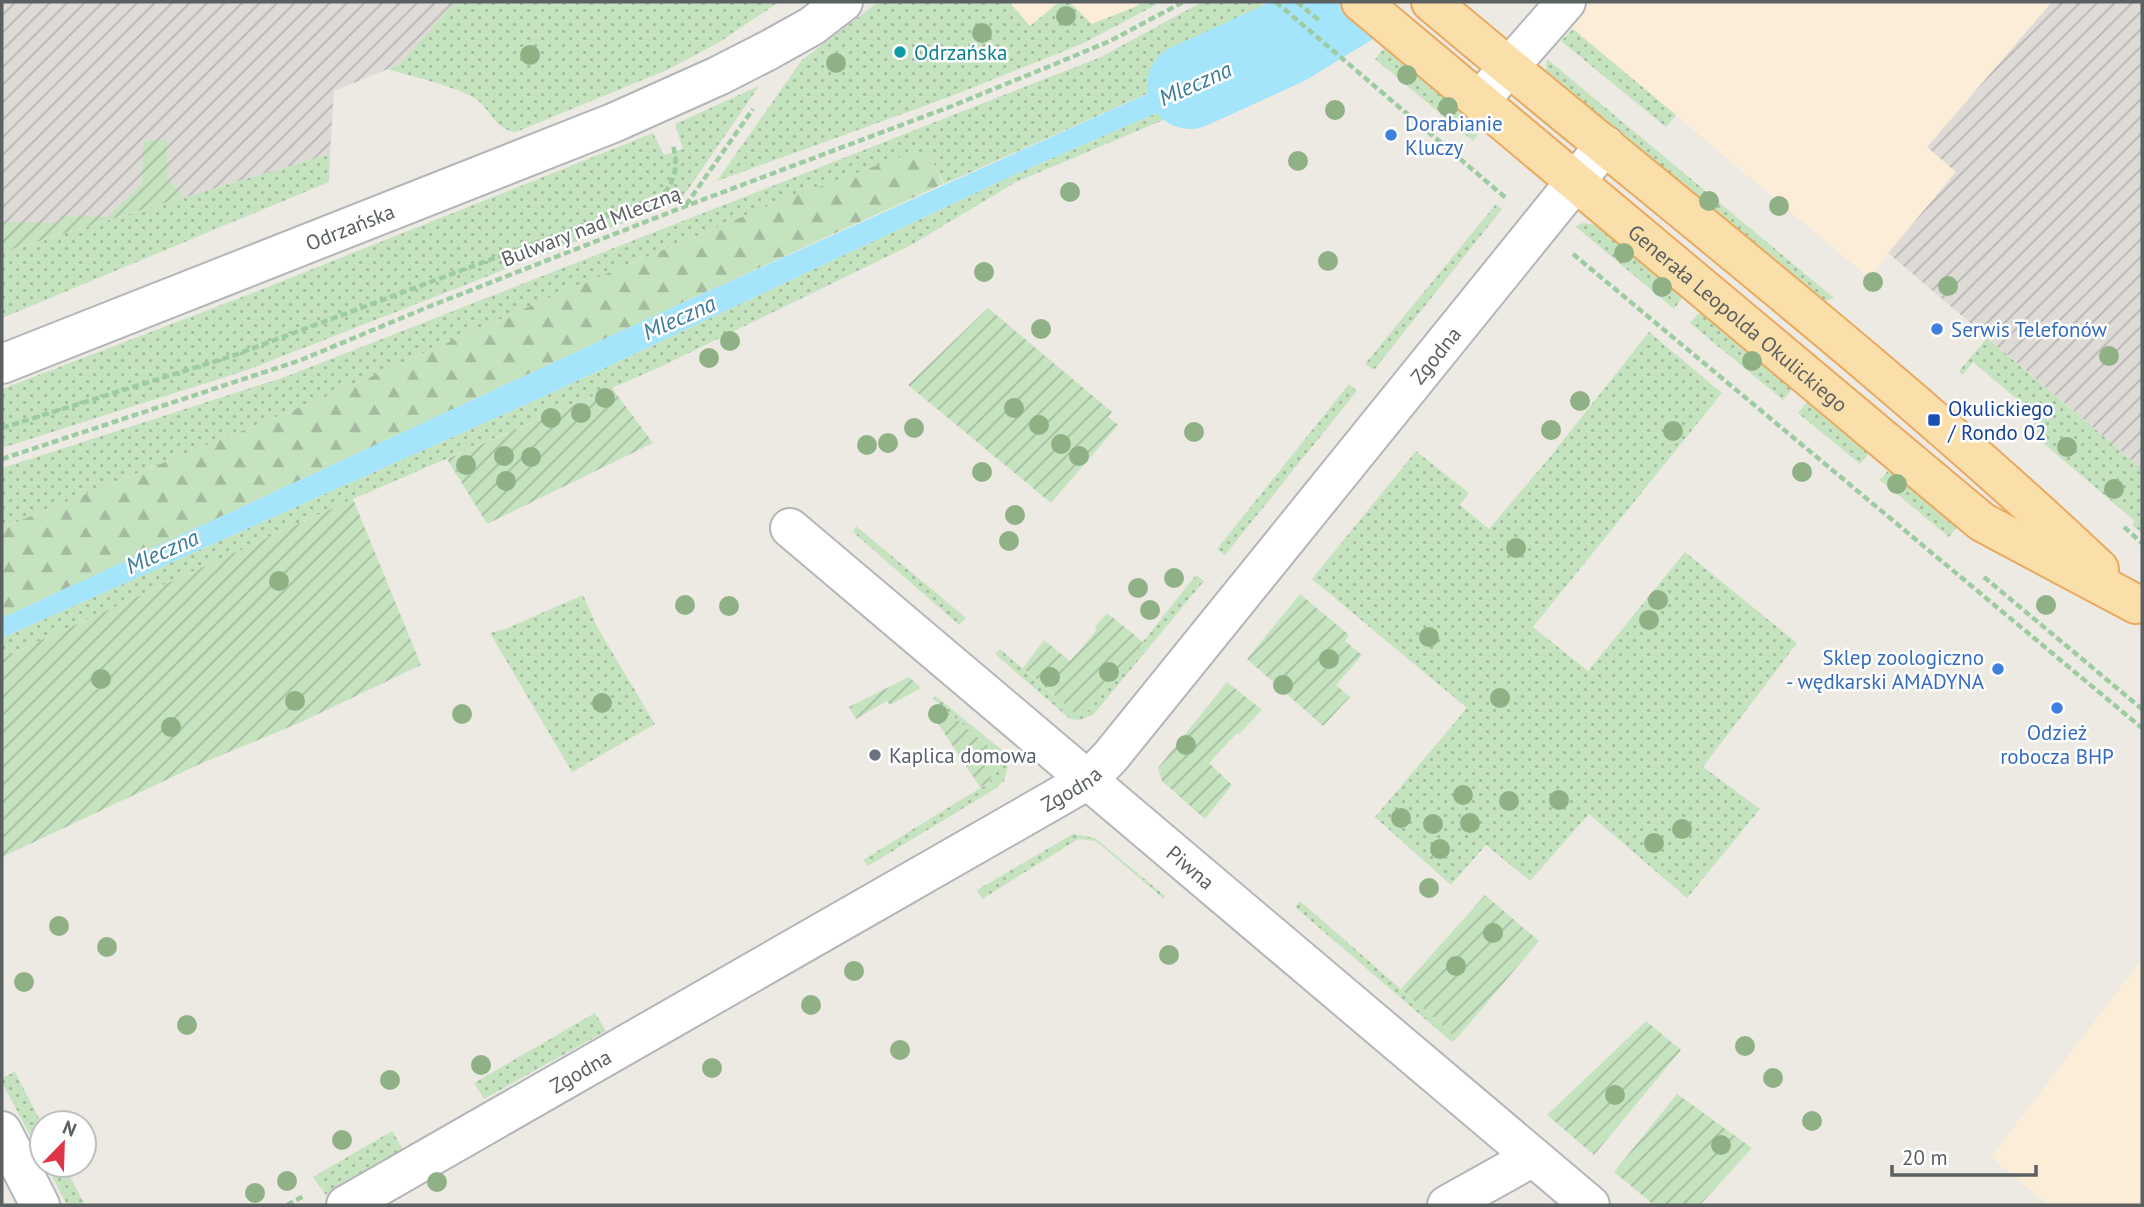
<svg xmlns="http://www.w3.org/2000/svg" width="2144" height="1207" viewBox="0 0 2144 1207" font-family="'PT Sans',sans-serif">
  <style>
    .commercial { fill: #fcedd8 }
    .industrial { fill: url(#industrial-furrows) }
    .grass { fill: url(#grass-dots) }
    .forest { fill: url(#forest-firs) }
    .garden { fill: url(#garden-furrows) }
    .water { fill: #a5e5fb }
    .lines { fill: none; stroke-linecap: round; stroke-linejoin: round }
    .river { stroke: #a5e5fb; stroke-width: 86 }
    .minor-casing { stroke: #b3b6b9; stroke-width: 42 }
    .major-casing { stroke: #eaa95e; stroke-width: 42 }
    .path { stroke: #9ecca2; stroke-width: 4.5; stroke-dasharray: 7 3.5; stroke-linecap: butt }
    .minor { stroke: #fff; stroke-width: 38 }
    .major { stroke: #fbdfaa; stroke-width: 38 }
    .tree { fill: #90b186 }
    .culture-dot { fill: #0f9aa8; stroke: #fff; stroke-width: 2.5 }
    .shop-dot { fill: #3f7fe0; stroke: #fff; stroke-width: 2.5 }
    .transit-dot { fill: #1a4fb4; stroke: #fff; stroke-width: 2.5 }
    .worship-dot { fill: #6b7280; stroke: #fff; stroke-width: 2.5 }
    .labels { text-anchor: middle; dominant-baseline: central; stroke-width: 5; stroke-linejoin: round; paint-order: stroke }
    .culture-label { font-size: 21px; fill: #0d838f; stroke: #fff; text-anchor: start }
    .shop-label { font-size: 21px; fill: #366cbe; stroke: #fff; text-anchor: start }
    .street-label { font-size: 21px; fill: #5b6063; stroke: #fff }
    .transit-label { font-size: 21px; fill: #164399; stroke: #fff; text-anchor: start }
    .worship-label { font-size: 21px; fill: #5b616d; stroke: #fff; text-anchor: start }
    .water-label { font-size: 23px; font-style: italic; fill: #3e7c9b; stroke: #fff }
  </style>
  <defs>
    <pattern id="industrial-furrows" width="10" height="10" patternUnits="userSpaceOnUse" patternTransform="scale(1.75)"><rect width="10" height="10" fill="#dedbd7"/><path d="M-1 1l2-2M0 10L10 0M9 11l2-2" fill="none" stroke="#b7b5b2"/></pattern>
    <pattern id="grass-dots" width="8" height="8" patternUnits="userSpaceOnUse" patternTransform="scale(1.75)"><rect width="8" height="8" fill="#c6e3c0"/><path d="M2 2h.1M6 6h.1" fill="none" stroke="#a4bba0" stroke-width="1.8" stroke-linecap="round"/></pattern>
    <pattern id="forest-firs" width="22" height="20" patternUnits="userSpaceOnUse" patternTransform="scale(1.75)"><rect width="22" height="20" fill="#c6e3c0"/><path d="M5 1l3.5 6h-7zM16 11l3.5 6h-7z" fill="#a4bba0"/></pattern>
    <pattern id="garden-furrows" width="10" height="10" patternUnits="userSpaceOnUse" patternTransform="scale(1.75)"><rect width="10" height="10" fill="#c6e3c0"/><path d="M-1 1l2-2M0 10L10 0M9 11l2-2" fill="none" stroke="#a4bba0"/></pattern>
  </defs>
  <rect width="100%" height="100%" fill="#ede9e3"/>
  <!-- commercial -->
  <path class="commercial" d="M1009 2H1059L1030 26Z
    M1069 2H1141L1137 6 1092 25Z
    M1541 2H2052L1928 147 1956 172 1869 278Z
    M2142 959V1205H2048L1991 1157Z"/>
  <!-- industrial -->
  <path class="industrial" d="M2 2H455L400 64 334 91 330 154 2 252Z
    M2052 2H2142V469L1888 253 1956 172 1927 147Z"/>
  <!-- grass -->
  <path class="grass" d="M455 2H779L721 41 669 69 516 132C495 130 491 110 476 99 456 86 412 77 388 69L400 64Z
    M878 2H1009L1030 26 1059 2H1069L1092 24 1137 6 1141 2H1161L1084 43 949 97 717 181 802 60Z
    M1202 2H1259L1282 21 1272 32 1256 45 944 184 930 156 780 201 537 303 321 399 2 528V468L285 377 1101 57Z
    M1573 29 1676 115 1666 127 1561 41Z
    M1311 46 1320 54 1016 182 911 245 658 368 353 499 2 658V638L545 396 1016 174Z
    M1394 47 1482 129 1473 141 1375 59 1384 48Z
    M1547 59 1834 298 1815 305 1545 76Z
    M759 86 682 198 670 205 247 370 2 448V389L255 292 653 133 664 155 683 149 675 124Z
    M330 154 329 182 2 318V252Z
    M1496 204 1502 209 1374 370 1365 364Z
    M1583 223 1600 225 1682 289 1681 300 1674 309 1575 226Z
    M1708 310 1794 387 1783 400 1690 323 1699 313Z
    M1649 332 1722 393 1533 627 1588 671 1685 552 1797 643 1703 767 1760 809 1687 898 1589 814 1530 881 1486 845 1451 885 1375 817 1467 708 1312 579 1416 451 1469 493 1460 505 1489 529 1550 457Z
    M1987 338 2142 469V533L2132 525 2135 521 2029 431 2039 418 1973 362 1962 375 1959 371Z
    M1349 384 1357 391 1225 555 1217 549Z
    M1809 400 1873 449 1860 464 1798 413Z
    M1893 465 1961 522 1949 537 1880 480Z
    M856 526 966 618 959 625 853 532Z
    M1196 575 1204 581 1093 715 1079 720 1070 719 995 654 1000 649 1070 709 1087 712Z
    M583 595 597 627 655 724 572 772 490 633 505 629Z
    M937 697 1004 752 1009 762 1004 781 995 789 868 866 863 860 990 782 995 752 932 698Z
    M1073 834 1095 838 1165 896 1164 899 1096 841 1078 839 982 899 977 890Z
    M1300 901 1457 1038 1452 1042 1295 907Z
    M595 1013 606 1031 484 1099 474 1083Z
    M15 1072 42 1124V1158L2 1082V1078Z
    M392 1131 403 1149 326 1195 313 1177Z
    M46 1165H64L85 1205H67Z"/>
  <!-- forest -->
  <path class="forest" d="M911 153 930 156 943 184 684 302 2 618V528L321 399 537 303 780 201Z"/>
  <!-- garden -->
  <path class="garden" d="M167 140V178L184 197 2 252V222L61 223V216L107 217 142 184 143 141Z
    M988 308 1112 412 1108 417 1118 425 1051 503 908 385Z
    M612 388 653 443 487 524 447 459Z
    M353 499 421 665 299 723 200 764 2 857V658Z
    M1300 594 1349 635 1345 641 1362 655 1336 685 1350 697 1323 726 1247 659Z
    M1107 613 1143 642 1087 712 1083 715 1076 714 1023 668 1044 640 1070 661 1097 630 1095 627Z
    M909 677 921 688 890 705 887 701 856 719 849 707Z
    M1227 682 1262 710 1239 734 1237 733 1209 763 1232 785 1205 819 1162 781 1158 768Z
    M940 705 995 752 990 782 980 787 929 710Z
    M1485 895 1539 941 1457 1038 1401 989Z
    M1646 1021 1681 1050 1594 1155 1547 1115Z
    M1677 1094 1752 1148 1700 1205H1654L1614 1172Z"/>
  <!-- water -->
  <path class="water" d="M1282 21 1311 46 1016 174 545 396 2 638V618L684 302 1256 45 1272 32Z"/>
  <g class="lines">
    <!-- river -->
    <path class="river" d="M1190 86 1284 43 1351 2"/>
    <defs>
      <g id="minor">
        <path d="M1480 100 1566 2"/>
        <path id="s1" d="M2 364 613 123 718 76 769 50 812 26 843 2"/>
        <path id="s2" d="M790 528 1590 1205"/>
        <path d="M2 1131 40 1205"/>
        <path id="s3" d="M346 1205 1088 780 1111 756 1605 145"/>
        <path d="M1447 1205 1533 1157"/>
      </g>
      <g id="major">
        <path id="s4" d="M1361 2 1982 522 2136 604"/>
        <path d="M1431 2C1654 190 1886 368 2099 569"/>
      </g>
    </defs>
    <!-- minor casing -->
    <use href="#minor" class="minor-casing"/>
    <!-- major casing -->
    <use href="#major" class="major-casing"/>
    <!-- path -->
    <path class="path" d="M1276 2 1507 199
      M1297 2 1320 21
      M686 205 753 109
      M1573 254 2142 728
      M2 428 232 356 661 196C676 182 678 165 673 145
      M2 459 301 360 428 307 686 206 952 106 1055 64 1110 41 1183 2
      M2124 527 2142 543
      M1984 577 2142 709
      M287 1205 304 1196"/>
    <!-- minor -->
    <use href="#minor" class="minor"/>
    <!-- major -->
    <use href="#major" class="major"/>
  </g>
  <!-- trees -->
  <g class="tree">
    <circle cx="1066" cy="16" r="10"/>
    <circle cx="982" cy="33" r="10"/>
    <circle cx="530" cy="55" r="10"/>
    <circle cx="836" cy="63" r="10"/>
    <circle cx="1407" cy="75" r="10"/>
    <circle cx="1448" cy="107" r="10"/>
    <circle cx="1335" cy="110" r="10"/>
    <circle cx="1298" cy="161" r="10"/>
    <circle cx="1070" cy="192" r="10"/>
    <circle cx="1709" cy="201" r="10"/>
    <circle cx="1779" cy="206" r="10"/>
    <circle cx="1624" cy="253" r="10"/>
    <circle cx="1328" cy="261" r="10"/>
    <circle cx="984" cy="272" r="10"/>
    <circle cx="1873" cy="282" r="10"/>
    <circle cx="1948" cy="286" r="10"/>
    <circle cx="1662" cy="287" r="10"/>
    <circle cx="1041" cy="329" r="10"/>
    <circle cx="730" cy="341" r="10"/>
    <circle cx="2109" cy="356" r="10"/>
    <circle cx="709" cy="358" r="10"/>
    <circle cx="1752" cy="361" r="10"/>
    <circle cx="605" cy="398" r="10"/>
    <circle cx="1580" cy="401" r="10"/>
    <circle cx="1014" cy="408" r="10"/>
    <circle cx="581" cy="413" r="10"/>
    <circle cx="551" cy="418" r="10"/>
    <circle cx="1039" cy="425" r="10"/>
    <circle cx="914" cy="428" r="10"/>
    <circle cx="1551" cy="430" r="10"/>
    <circle cx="1673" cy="431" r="10"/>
    <circle cx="1194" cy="432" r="10"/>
    <circle cx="888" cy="443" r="10"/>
    <circle cx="1061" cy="444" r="10"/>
    <circle cx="867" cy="445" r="10"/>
    <circle cx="2067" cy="447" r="10"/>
    <circle cx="504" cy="456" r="10"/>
    <circle cx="1079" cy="456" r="10"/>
    <circle cx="531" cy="457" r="10"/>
    <circle cx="466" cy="465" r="10"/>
    <circle cx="982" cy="472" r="10"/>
    <circle cx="1802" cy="472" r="10"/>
    <circle cx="506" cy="481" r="10"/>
    <circle cx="1897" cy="484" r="10"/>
    <circle cx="2114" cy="489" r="10"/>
    <circle cx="1015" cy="515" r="10"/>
    <circle cx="1009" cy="541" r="10"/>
    <circle cx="1516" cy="548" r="10"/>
    <circle cx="1174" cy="578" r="10"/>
    <circle cx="279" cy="581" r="10"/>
    <circle cx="1138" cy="588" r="10"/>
    <circle cx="1658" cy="600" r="10"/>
    <circle cx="685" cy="605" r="10"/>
    <circle cx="2046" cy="605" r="10"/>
    <circle cx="729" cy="606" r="10"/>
    <circle cx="1150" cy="610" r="10"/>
    <circle cx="1649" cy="620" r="10"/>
    <circle cx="1429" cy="637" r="10"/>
    <circle cx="1329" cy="659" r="10"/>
    <circle cx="1109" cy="672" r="10"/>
    <circle cx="1050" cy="677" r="10"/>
    <circle cx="101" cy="679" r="10"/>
    <circle cx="1283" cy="685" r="10"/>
    <circle cx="1500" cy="698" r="10"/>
    <circle cx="295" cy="701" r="10"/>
    <circle cx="602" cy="703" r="10"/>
    <circle cx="462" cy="714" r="10"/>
    <circle cx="938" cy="714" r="10"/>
    <circle cx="171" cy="727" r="10"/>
    <circle cx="1186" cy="745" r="10"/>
    <circle cx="1463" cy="795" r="10"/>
    <circle cx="1559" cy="800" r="10"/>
    <circle cx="1509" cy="801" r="10"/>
    <circle cx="1401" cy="818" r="10"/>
    <circle cx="1470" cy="823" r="10"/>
    <circle cx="1433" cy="824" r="10"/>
    <circle cx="1682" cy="829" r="10"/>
    <circle cx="1654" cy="843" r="10"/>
    <circle cx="1440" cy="849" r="10"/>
    <circle cx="1429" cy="888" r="10"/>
    <circle cx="59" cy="926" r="10"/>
    <circle cx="1493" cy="933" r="10"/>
    <circle cx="107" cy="947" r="10"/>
    <circle cx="1169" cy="955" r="10"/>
    <circle cx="1456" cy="966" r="10"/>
    <circle cx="854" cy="971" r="10"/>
    <circle cx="24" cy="982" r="10"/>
    <circle cx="811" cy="1005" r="10"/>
    <circle cx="187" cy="1025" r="10"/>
    <circle cx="1745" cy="1046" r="10"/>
    <circle cx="900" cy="1050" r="10"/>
    <circle cx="481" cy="1065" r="10"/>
    <circle cx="712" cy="1068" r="10"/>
    <circle cx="1773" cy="1078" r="10"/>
    <circle cx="390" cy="1080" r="10"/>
    <circle cx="1615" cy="1095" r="10"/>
    <circle cx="1812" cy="1121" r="10"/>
    <circle cx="342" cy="1140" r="10"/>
    <circle cx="1721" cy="1145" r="10"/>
    <circle cx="287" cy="1181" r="10"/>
    <circle cx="437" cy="1182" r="10"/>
    <circle cx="255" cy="1193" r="10"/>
  </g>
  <!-- markers -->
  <circle class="culture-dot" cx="900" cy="52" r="7"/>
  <g class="shop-dot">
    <circle cx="1391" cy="135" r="7"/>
    <circle cx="1937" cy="329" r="7"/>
    <circle cx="1998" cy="669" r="7"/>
    <circle cx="2057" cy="708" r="7"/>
  </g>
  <rect class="transit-dot" x="1927" y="413" width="14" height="14" rx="3.5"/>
  <circle class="worship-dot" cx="875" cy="755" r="7"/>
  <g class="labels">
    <!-- culture labels -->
    <g class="culture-label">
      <text x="914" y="52">Odrzańska</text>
    </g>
    <!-- shop labels -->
    <g class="shop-label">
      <text x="1405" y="123">Dorabianie<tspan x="1405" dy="24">Kluczy</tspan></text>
      <text x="1951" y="329">Serwis Telefonów</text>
      <text x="1984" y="657" text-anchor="end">Sklep zoologiczno<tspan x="1984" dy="24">- wędkarski AMADYNA</tspan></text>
      <text x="2057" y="732" text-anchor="middle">Odzież<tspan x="2057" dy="24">robocza BHP</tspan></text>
    </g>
    <!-- street labels -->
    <g class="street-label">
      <text transform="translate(591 226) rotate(-21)">Bulwary nad Mleczną</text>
      <text stroke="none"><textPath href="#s1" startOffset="374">Odrzańska</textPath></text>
      <text stroke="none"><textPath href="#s4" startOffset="492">Generała Leopolda Okulickiego</textPath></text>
      <text stroke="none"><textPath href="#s3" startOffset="1404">Zgodna</textPath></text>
      <text stroke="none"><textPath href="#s3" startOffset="836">Zgodna</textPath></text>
      <text stroke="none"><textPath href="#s2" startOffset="525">Piwna</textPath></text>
      <text stroke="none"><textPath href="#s3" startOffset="270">Zgodna</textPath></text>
    </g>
    <!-- transit labels -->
    <g class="transit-label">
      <text x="1948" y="408">Okulickiego<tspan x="1948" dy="24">/ Rondo 02</tspan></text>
    </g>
    <!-- worship labels -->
    <g class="worship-label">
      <text x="889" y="755">Kaplica domowa</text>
    </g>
    <!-- water labels -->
    <g class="water-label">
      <text transform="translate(1195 83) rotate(-24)">Mleczna</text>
      <text transform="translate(679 317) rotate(-24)">Mleczna</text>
      <text transform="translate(162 551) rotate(-24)">Mleczna</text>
    </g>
  </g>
  <!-- border -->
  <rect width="2144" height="1207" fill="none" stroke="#5b6063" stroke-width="7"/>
  <!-- north arrow -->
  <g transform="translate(63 1144) rotate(23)"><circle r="33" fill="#ffffff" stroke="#bdbfc1" stroke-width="2"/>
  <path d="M0-5L12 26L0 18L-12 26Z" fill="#e03547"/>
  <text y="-10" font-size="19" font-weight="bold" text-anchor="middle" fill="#5b6063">N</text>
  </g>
  <!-- scale -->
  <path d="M1892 1165v10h144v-10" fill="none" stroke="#5b6063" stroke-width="3.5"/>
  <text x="1902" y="1165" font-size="21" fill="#5b6063" stroke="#ffffff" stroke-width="5" paint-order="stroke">20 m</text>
</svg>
